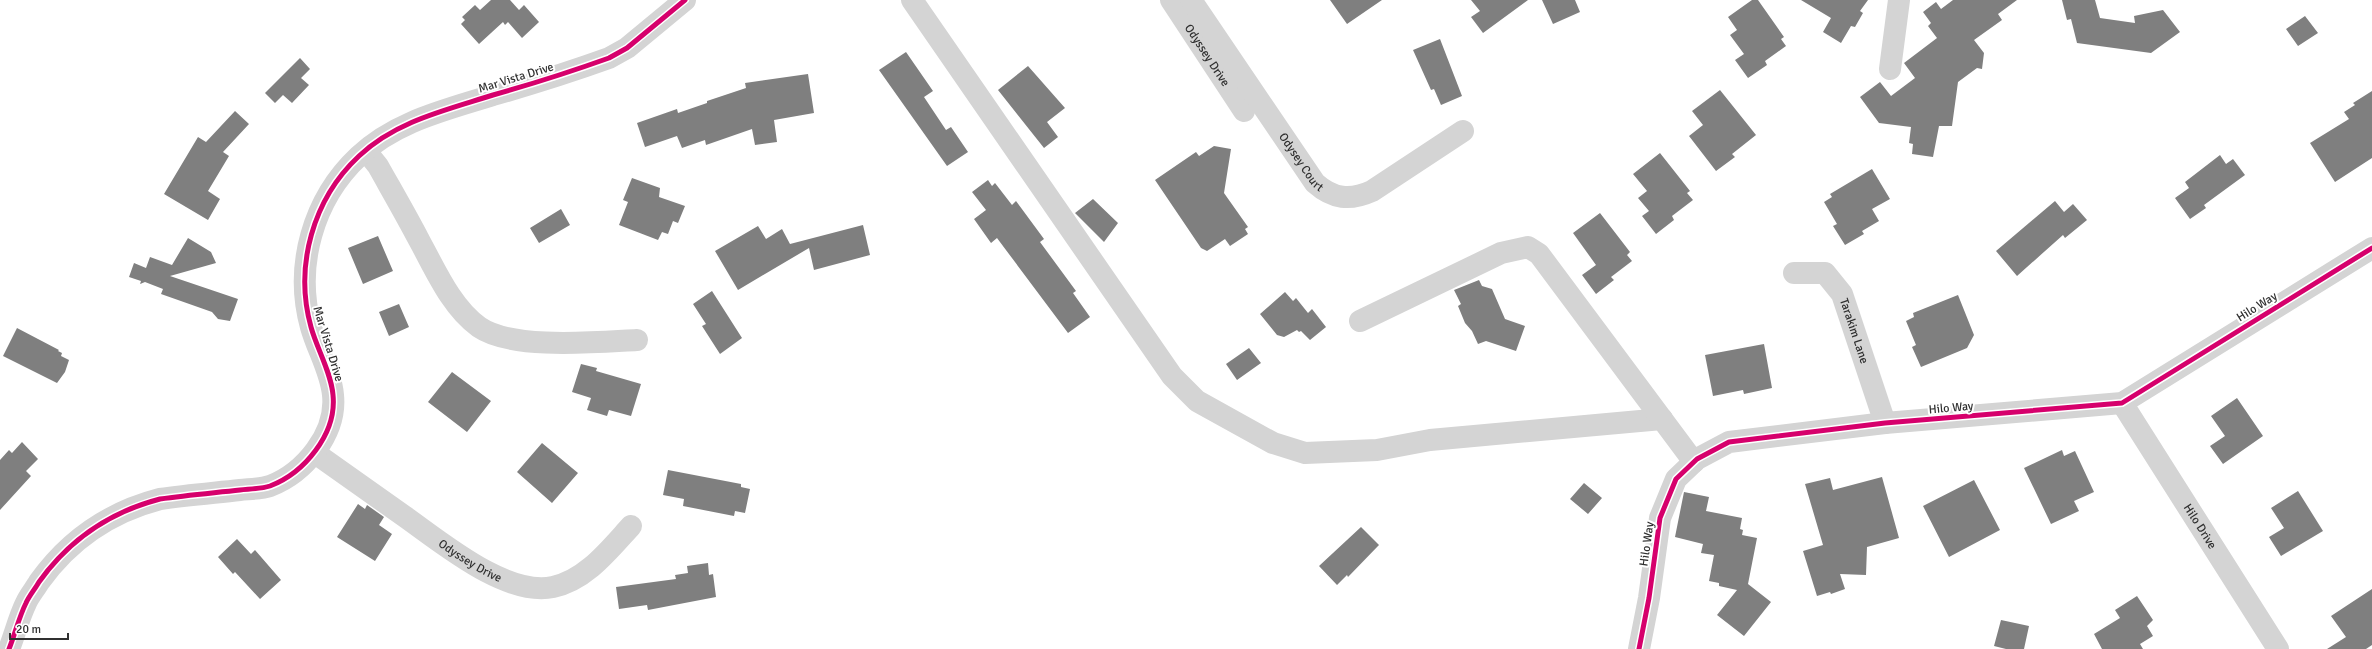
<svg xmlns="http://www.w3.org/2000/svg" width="2372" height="649" viewBox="0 0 2372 649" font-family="Signika,sans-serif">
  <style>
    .building { fill: #7f7f7f }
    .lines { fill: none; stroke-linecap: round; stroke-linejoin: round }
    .minor { stroke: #d4d4d4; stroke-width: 22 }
    .cycleway-casing { stroke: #fff; stroke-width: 8 }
    .cycleway { stroke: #d6006c; stroke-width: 5 }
    .labels { text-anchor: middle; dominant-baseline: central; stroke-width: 4; stroke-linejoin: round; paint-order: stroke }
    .street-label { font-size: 12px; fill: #303030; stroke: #fff }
  </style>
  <rect width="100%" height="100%" fill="#fff"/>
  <!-- building -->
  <path class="building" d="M491 0H510L519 10 524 5 539 22 522 38 508 22 505 25 503 22 479 44 461 24 465 20 462 17 475 5 480 10Z
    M1330 0H1382L1347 24Z
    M1471 0H1528L1483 33 1471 17 1480 11Z
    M1542 0H1575L1580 12 1553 24Z
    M1752 0H1758L1784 37 1781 39 1786 46 1765 61 1767 65 1748 78 1735 60 1744 54 1730 35 1737 30 1728 17Z
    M1801 0H1868L1860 11 1863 13 1855 27 1851 26 1841 43 1823 32 1831 18Z
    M1953 0H2017L1998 14 2002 20 1974 40 1984 53 1982 69 1977 68 1958 82 1952 126H1939L1933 157 1912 154 1913 144 1909 143 1911 127 1879 123 1860 97 1880 82 1891 96 1915 78 1904 63 1937 38 1928 26 1931 23 1923 12 1936 2 1941 9Z
    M2062 0H2095L2100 18 2135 23 2134 16 2163 10 2180 32 2151 53 2077 43 2071 19 2067 20Z
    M2305 16 2318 33 2298 46 2286 29Z
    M1440 39 1462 96 1441 105 1434 89 1431 90 1413 50Z
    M906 52 933 91 924 97 946 130 951 127 968 152 947 166 879 70Z
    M300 58 310 69 301 78 309 85 292 103 283 95 275 103 265 93Z
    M1028 66 1065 108 1047 122 1058 137 1044 148 998 90Z
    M808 74 814 113 774 120 777 142 755 145 752 129 706 145 705 140 682 148 677 136 645 147 637 123 677 109 678 113 707 103V101L746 88 745 83Z
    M1720 90 1756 135 1732 154 1735 157 1716 171 1689 136 1703 125 1692 111Z
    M2372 91V158L2335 182 2310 143 2349 119 2344 112 2355 105 2353 103Z
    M235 111 249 124 223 152 229 156 208 191 220 199 208 220 164 194 198 137 206 142Z
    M1214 146 1231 149 1224 193 1248 227 1245 229 1248 234 1230 246 1225 239 1207 251 1201 248 1155 180 1196 152 1199 156Z
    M1660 153 1690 191 1687 193 1693 200 1672 216 1674 220 1656 234 1642 216 1649 211 1638 198 1647 191 1633 174Z
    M2220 155 2226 164 2233 159 2245 175 2204 205 2206 208 2190 219 2175 198 2189 188 2185 182Z
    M1872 169 1890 199 1872 209 1879 221 1862 231 1864 234 1845 245 1833 226 1837 224 1824 202 1832 197 1830 194Z
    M632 178 660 188 659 197 685 206 678 223 673 221 668 234 662 232 658 240 619 225 628 202 623 200Z
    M988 180 992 186 995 183 1012 205 1016 201 1044 239 1040 242 1076 291 1073 293 1090 317 1068 333 997 238 991 243 974 219 986 210 972 192Z
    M1093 199 1118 223 1104 242 1075 213Z
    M2055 201 2064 212 2073 204 2087 220 2065 238 2063 235 2017 276 1996 251Z
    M561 209 570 225 539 243 530 228Z
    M1600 213 1630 252 1627 255 1632 261 1611 277 1614 280 1596 294 1582 275 1596 265 1573 233Z
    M863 225 870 255 814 270 809 248 738 290 715 251 758 226 766 239 782 229 790 244Z
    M378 236 393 271 363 284 348 248Z
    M188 238 211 252 216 263 170 276 238 299 230 321 218 319 212 312 161 294 163 289 145 282 140 284 141 281 129 277 134 263 146 268 150 257 172 265Z
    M1479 280 1482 286 1492 289 1505 319 1525 326 1516 351 1486 341 1478 344 1472 331 1465 323 1458 306 1461 304 1454 290Z
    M712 291 742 338 720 354 702 326 706 324 693 304Z
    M1285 292 1293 301 1296 298 1308 313 1312 309 1326 327 1310 340 1301 331 1299 332 1297 330 1284 337 1277 335 1260 314Z
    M1958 295 1974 335 1967 348 1921 367 1912 347 1916 345 1906 321 1914 317 1913 313Z
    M399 304 409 327 389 336 379 312Z
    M17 328 59 350 58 351 62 353 61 356 69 360 65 372 57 383 3 356Z
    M1764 344 1772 388 1744 394 1743 390 1713 396 1705 355Z
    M1249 348 1261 363 1237 380 1226 364Z
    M581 364 597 368 596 371 641 384 631 416 609 410 607 416 587 410 591 398 572 392Z
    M452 372 491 401 467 432 428 402Z
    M2237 398 2263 436 2223 464 2210 446 2225 436 2211 416Z
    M22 442 38 459 26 471 31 476 0 510V460L9 450 12 453Z
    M542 443 578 473 552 503 517 472Z
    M2062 450 2064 456 2075 451 2094 492 2074 501 2079 511 2051 524 2024 468Z
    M668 470 741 484V487L750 489 745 513 735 511 734 516 683 506 684 499 663 495Z
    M1882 477 1899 538 1867 547 1866 575 1840 574 1845 589 1831 594 1830 592 1817 596 1803 551 1823 545 1805 484 1830 478 1833 490Z
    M1974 480 2000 530 1949 557 1923 506Z
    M1584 483 1602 498 1588 514 1570 499Z
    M2298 491 2323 531 2281 556 2269 537 2284 528 2271 508Z
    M1684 492 1709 497 1706 511 1742 518 1740 529 1743 530 1742 535 1757 538 1748 584 1771 602 1744 636 1717 615 1737 590 1719 586V583L1709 581 1714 555 1701 553 1703 544 1675 537Z
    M358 504 365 509 367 505 384 517 379 525 392 534 375 561 337 537Z
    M1361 527 1379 545 1348 577 1347 575 1337 585 1319 566Z
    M237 539 251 554 255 550 281 580 260 599 235 572 233 574 218 557Z
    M708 563 709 575 713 574 716 597 648 610 647 605 619 609 616 587 676 579 675 575 688 573 687 566Z
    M2372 589V645L2366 649H2327L2346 637 2331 616Z
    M2137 596 2153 620 2147 626 2153 636 2140 644 2143 649H2102L2094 634 2120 618 2115 610Z
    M2001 620 2029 626 2024 649H2006L1994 646Z"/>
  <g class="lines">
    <!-- minor -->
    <g class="minor">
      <path d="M912 0 1172 376 1197 401 1273 443 1305 453 1377 450 1430 440 1662 419"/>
      <path id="s1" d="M1171 0 1244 111"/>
      <path id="s2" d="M1191 0 1315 183C1333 199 1350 201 1372 191L1463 131"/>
      <path d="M1890 69 1899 0"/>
      <path d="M366 151 378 166C392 191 406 215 419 240 435 269 451 307 479 327 512 350 597 342 637 340"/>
      <path id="s3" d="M1794 273H1825L1842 294 1885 423"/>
      <path d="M1360 321 1501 253 1528 247 1539 254 1694 462"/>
      <path id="s4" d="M2122 403 2278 649"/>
      <path id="s5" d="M315 453C345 474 374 495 404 516 441 542 506 597 553 587 586 580 609 550 631 526"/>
      <path d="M9 649C15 634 19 617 26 603 29 596 35 589 39 582 69 540 110 512 160 499 187 495 213 493 240 490 249 489 261 489 270 486 304 473 337 434 333 395 331 372 317 349 311 327 294 266 313 199 359 156 396 121 446 110 493 95 532 84 570 72 609 58L627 48 685 0"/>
      <path d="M1639 649 1649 598 1660 518 1676 479 1697 459 1729 442 1885 423 2122 403 2372 248"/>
    </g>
    <defs>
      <path id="cycleway" d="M9 649C15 634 19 617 26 603 29 596 35 589 39 582 69 540 110 512 160 499 187 495 213 493 240 490 249 489 261 489 270 486 304 473 337 434 333 395 331 372 317 349 311 327 294 266 313 199 359 156 396 121 446 110 493 95 532 84 570 72 609 58L627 48 685 0
        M1639 649 1649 598 1660 518 1676 479 1697 459 1729 442 1885 423 2122 403 2372 248"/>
    </defs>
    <!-- cycleway casing -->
    <use href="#cycleway" class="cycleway-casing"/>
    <!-- cycleway -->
    <use href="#cycleway" class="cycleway"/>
  </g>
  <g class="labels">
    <!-- street labels -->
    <g class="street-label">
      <text stroke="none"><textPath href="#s1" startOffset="66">Odyssey Drive</textPath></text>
      <text transform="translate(516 78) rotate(-17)">Mar Vista Drive</text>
      <text stroke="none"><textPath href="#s2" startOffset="196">Odysey Court</textPath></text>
      <text transform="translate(2257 307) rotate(-32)">Hilo Way</text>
      <text stroke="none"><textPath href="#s3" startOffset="97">Tarakim Lane</textPath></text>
      <text transform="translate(328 344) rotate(73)">Mar Vista Drive</text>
      <text transform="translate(1951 408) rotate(-5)">Hilo Way</text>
      <text stroke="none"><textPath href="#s4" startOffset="146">Hilo Drive</textPath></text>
      <text transform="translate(1647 544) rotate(-82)">Hilo Way</text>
      <text stroke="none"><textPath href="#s5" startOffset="189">Odyssey Drive</textPath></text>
    </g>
  </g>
  <!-- scale -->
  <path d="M10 633v6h58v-6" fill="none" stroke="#303030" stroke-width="2"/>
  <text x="16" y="633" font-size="12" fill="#303030" stroke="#ffffff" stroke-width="3" paint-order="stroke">20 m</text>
</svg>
